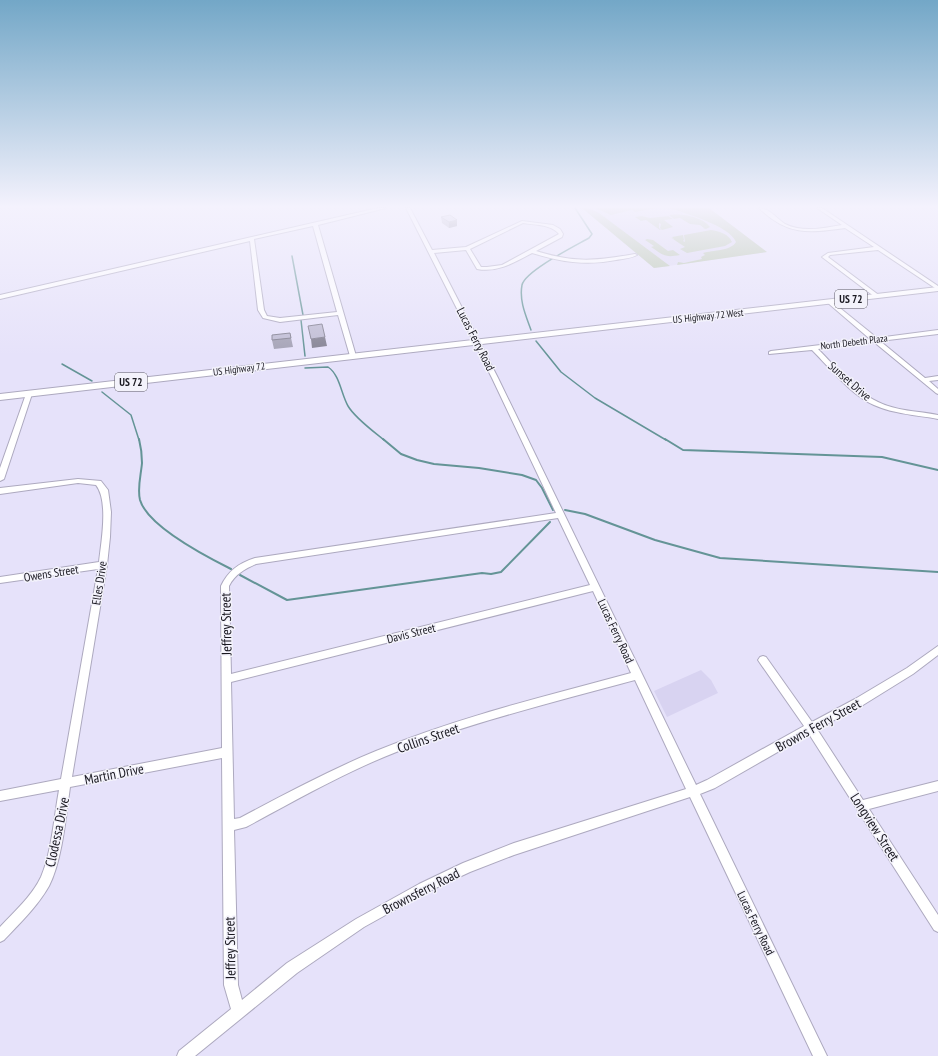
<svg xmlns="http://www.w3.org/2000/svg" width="938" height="1056" viewBox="0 0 938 1056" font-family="'PT Sans Narrow',sans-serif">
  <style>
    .built { fill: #d8d3f1 }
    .green { fill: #b0bfa4 }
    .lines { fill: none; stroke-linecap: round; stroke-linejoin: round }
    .stream-far1 { stroke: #649496; stroke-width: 1.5 }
    .stream { stroke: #649496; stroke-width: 2 }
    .minor-casing { stroke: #ada9bf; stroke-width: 2 }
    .highway-casing { stroke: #ada9bf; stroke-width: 2 }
    .minor { fill: #fff; fill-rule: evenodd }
    .highway { fill: #fff; fill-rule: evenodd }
    .wall { fill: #a5a3b6 }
    .shaded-wall { fill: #868494 }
    .building { fill: #c0bdd4; stroke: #868494 }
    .labels { text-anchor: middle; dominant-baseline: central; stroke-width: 3; stroke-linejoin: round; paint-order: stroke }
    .far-street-label { font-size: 10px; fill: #191820; stroke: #f3f2fb }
    .shield { fill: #f3f2fb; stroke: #5a5962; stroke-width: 1 }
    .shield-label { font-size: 11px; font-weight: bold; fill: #191820 }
    .street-label { font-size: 12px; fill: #191820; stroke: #f3f2fb }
    .near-street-label { font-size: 14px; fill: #191820; stroke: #f3f2fb }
  </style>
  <rect width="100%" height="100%" fill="#e6e2fa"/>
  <!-- built -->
  <path class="built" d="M582 208H709L767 252 654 268Z
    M701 670 711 680 718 693 667 717 654 691Z"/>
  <!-- green -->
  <path class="green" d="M582 208H588L599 213 670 266 654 268Z
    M595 208H657L635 212 632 210 611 215Z
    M669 208H709L767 252 677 265 678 262 684 263 702 259 701 257 705 255 703 253C713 250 731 251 736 242 730 226 685 213 669 208Z
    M669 215C681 213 702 216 710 227L706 229 703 228H704L700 225 690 224 680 218 674 219Z
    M642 216 650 218 668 216 673 219 664 220 673 227 662 230 660 228 661 224 659 223V228L661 230H660L646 220 641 221 635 217Z
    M711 230C719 231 729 234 732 242L725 246 687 253 680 249 685 247 670 237 674 239 672 237 683 235 684 240 683 241 685 242 684 235Z
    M647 239 653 240 668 251 673 250 680 255C665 258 663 255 651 247L654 246 645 240Z"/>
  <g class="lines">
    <!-- stream-far1 -->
    <path class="stream-far1" d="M292 256 303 315
      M301 320 305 356
      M531 330C526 316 519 301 522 285 525 271 575 246 589 238L592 234 575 208
      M536 341 561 372 595 398 666 440
      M62 364 92 381
      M305 368 328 367C340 375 341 394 348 406 355 418 373 431 384 440
      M102 392 131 415 139 440"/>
    <!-- stream -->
    <path class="stream" d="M139 439C141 447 142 455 142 463 141 475 137 488 140 500 148 527 207 557 231 569
      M383 439 401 454 417 460 434 464 479 468 522 475 536 480 542 488 553 510
      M665 439 683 450 882 457 938 470
      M565 510 585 514 655 540 720 558 938 572
      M240 575 287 600 482 573 491 574 501 572 550 522"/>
    <defs>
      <path id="minor" d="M378 208H386L318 225 356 356 353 358 350 356 338 315 280 322 263 318 258 310 250 241 0 299V295ZM313 226 337 312 280 318 267 316 264 310 254 239Z
        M406 208H410L432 250 466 247 522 221 553 225 560 229 563 234 562 237 536 251C575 263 595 261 635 254L637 255C632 258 623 259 616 260 585 266 562 262 532 253 515 262 498 273 477 269L466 250 434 253 498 378 696 785 707 780 804 726 760 663 758 660 760 657 763 656 766 657 812 722 855 699 907 668 938 646V655L913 674 863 705 817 729 863 800 938 781V791L869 809 938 915V932L934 930 809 734 715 788 700 794 827 1056H813L690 797 514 855 470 872 427 892 364 927 297 973 195 1056H177L179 1051 231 1009 224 985 222 758 70 787C66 816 62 861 49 886 37 907 20 923 4 940L0 942V927C14 912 32 896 41 877 52 851 54 817 59 790L0 801V791L61 779 98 569 0 583V577L99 562C101 543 109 501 96 485L78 483 0 494V488L78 479 101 481 108 490 111 512 110 537 107 565 72 777 222 748 221 586C228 571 239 563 255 558L556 513 492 378ZM523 223C534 225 551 224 559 234L502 265 487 267H481L470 249ZM558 518 590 585 231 674 229 586C235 574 245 569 256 564ZM593 591 631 673C546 696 459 717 376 751 330 770 285 794 240 818L234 819 231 682ZM635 680 686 789 514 843 463 863 419 884 356 919 287 963 242 1000 238 985 234 830 246 827C291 803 336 777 384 757 464 724 550 703 635 680Z
        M759 208C769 208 777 219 785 224 803 233 824 228 842 225L817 208H822L938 286V290L878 250 830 255 828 257 880 296 875 297 822 257 828 253 874 247 845 228C808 233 788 236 759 208Z
        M830 300 877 338 938 330V334L880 341 925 378 938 376V380L929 381 938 389V394L936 393 874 342 818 349C836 367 855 391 878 402 896 411 918 411 938 415V419C917 415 894 414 874 405 851 395 830 368 812 350L769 354V352L771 351 870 339 828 303V301Z
        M29 392 32 394 4 479 0 481V468L26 394Z"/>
      <path id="highway" d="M938 287V291L0 400V394Z"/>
    </defs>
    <!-- minor casing -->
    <use href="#minor" class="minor-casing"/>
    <!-- highway casing -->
    <use href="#highway" class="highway-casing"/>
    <!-- minor -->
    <use href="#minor" class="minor"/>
    <!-- highway -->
    <use href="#highway" class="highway"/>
  </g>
  <!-- wall -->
  <path class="wall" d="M441 217 457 220V226L449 228 442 223Z
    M290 333 293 347 274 349 272 340Z"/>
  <!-- shaded-wall -->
  <path class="shaded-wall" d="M457 220V226L449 228V222Z
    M325 337 327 346 312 348 311 339Z"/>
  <!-- building -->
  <path class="building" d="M450 215 457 220 449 222 441 217Z
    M322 324 325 337 311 339 308 326Z
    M290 333 291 338 272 340V335Z"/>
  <!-- sky -->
  <linearGradient id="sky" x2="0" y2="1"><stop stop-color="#73a7c7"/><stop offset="0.58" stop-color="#f4f2fd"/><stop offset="1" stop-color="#f4f2fd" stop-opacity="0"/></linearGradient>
  <rect width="938" height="356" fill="url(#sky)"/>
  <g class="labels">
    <!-- far-street labels -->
    <g class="far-street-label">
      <text transform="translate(708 316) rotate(-6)">US Highway 72 West</text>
      <text transform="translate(854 342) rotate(-7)">North Debeth Plaza</text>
      <text transform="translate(239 369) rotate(-7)">US Highway 72</text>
    </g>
    <!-- shield labels -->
    <g class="shield">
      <rect x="835" y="290" width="32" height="18" rx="3"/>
      <rect x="115" y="373" width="32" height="18" rx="3"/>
    </g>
    <g class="shield-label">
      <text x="851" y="299">US 72</text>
      <text x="131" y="382">US 72</text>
    </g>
    <!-- street labels -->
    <g class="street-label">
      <text transform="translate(476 339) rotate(63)">Lucas Ferry Road</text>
      <text transform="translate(850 381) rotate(41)">Sunset Drive</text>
      <text transform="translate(51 573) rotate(-9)">Owens Street</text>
      <text transform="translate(99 583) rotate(-81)">Elles Drive</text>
      <text transform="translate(616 631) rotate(65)">Lucas Ferry Road</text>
      <text transform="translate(411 633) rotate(-14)">Davis Street</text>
      <text transform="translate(756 923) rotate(64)">Lucas Ferry Road</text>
    </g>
    <!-- near-street labels -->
    <g class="near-street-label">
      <text transform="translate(226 624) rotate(-91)">Jeffrey Street</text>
      <text transform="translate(818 725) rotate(-29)">Browns Ferry Street</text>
      <text transform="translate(428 738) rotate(-19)">Collins Street</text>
      <text transform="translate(114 774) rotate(-11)">Martin Drive</text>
      <text transform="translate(875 827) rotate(57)">Longview Street</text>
      <text transform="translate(57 832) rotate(-78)">Clodessa Drive</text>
      <text transform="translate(421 891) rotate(-27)">Brownsferry Road</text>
      <text transform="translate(230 948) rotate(-91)">Jeffrey Street</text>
    </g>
  </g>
</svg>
